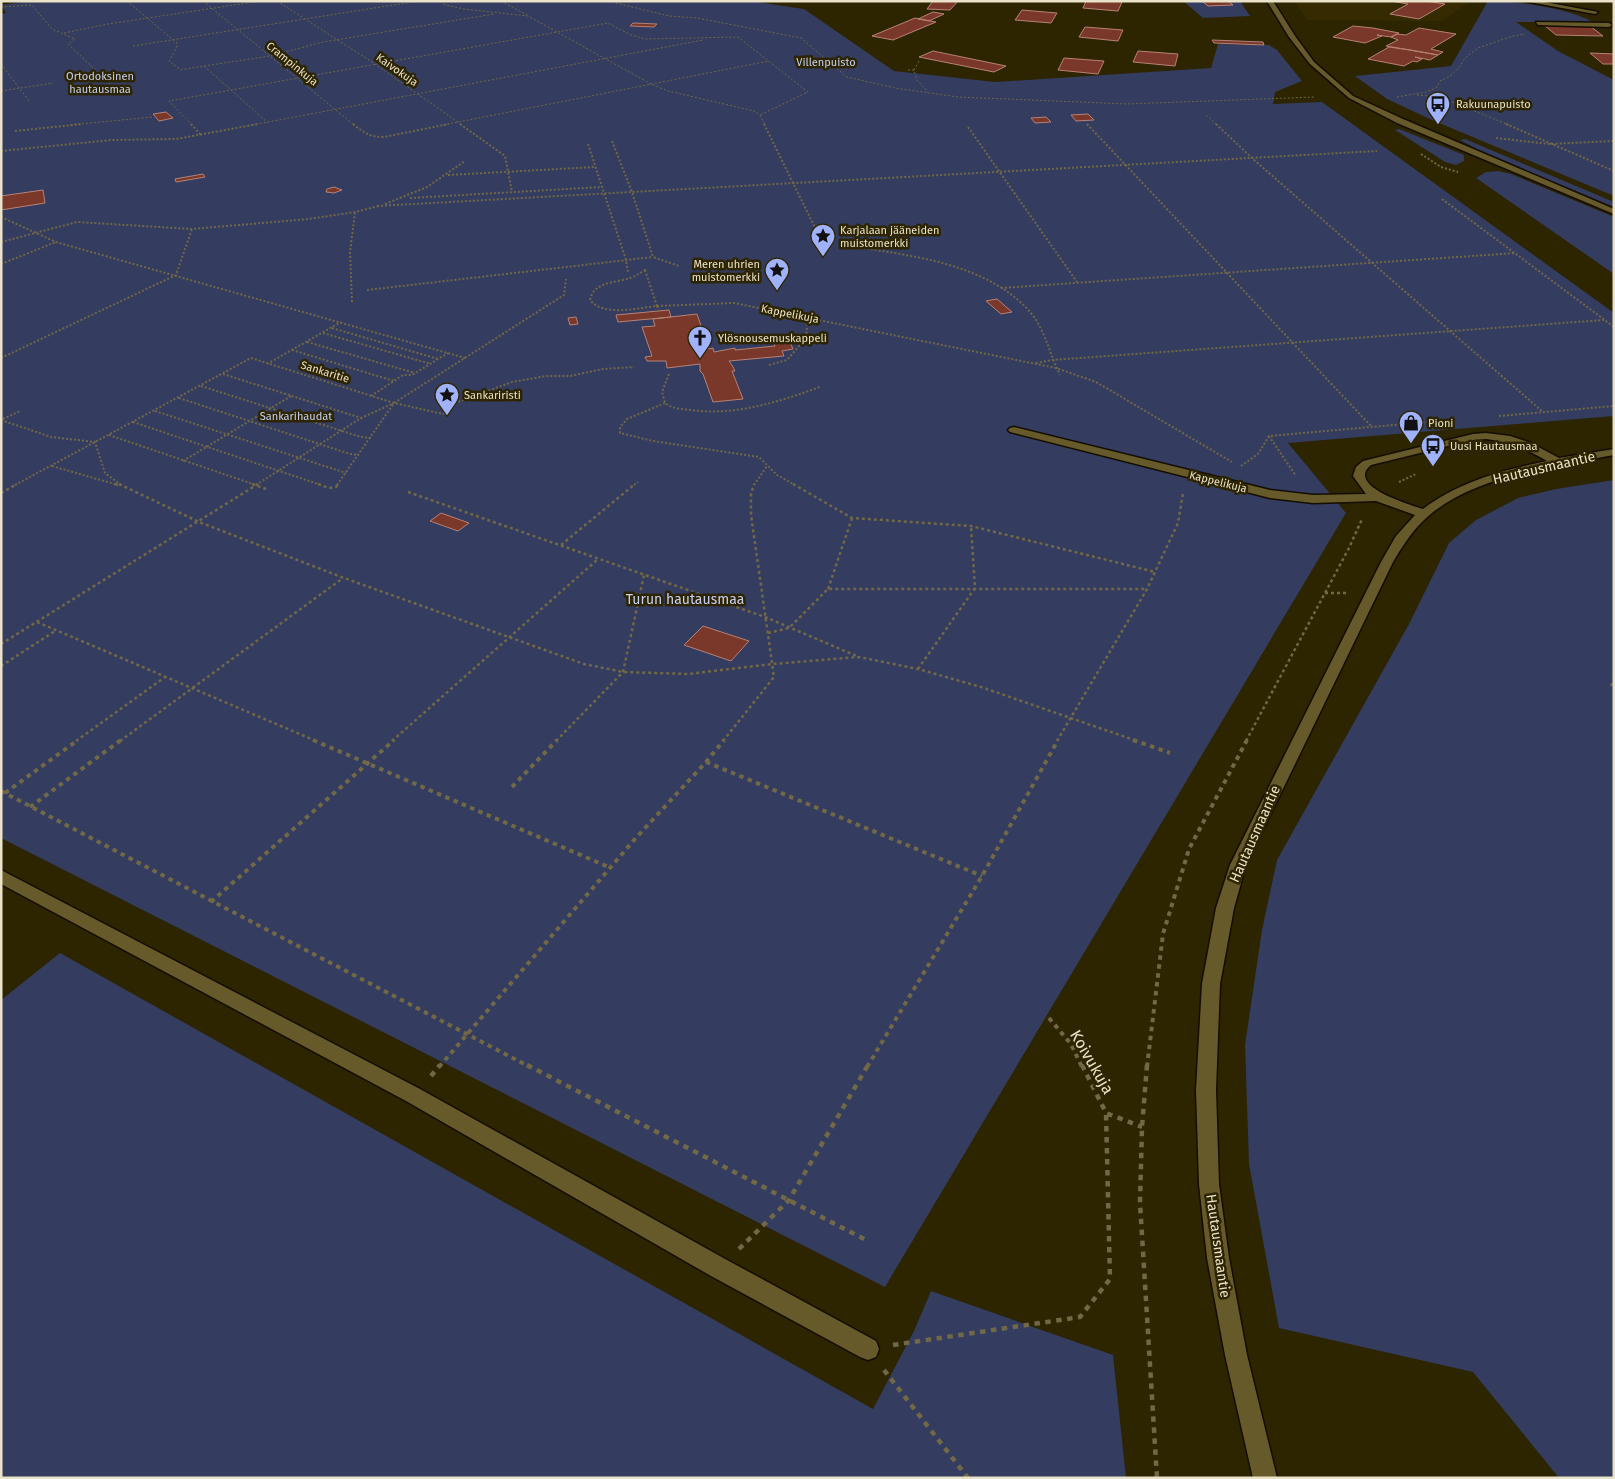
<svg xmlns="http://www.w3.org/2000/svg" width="1615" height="1479" viewBox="0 0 1615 1479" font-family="'Fira Sans',sans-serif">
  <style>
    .built { fill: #362a00 }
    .green { fill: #343c5f }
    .building { fill: #7a382a; stroke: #b78276 }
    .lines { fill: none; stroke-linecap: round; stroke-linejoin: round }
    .minor-casing { stroke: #140d00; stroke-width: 3 }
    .path-far4 { stroke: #706847; stroke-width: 1; stroke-dasharray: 2 2; stroke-linecap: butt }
    .path-far3 { stroke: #706847; stroke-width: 2; stroke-dasharray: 2 2; stroke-linecap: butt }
    .path-far2 { stroke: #706847; stroke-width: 2.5; stroke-dasharray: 3 3; stroke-linecap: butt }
    .path-far1 { stroke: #706847; stroke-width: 4; stroke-dasharray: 4.5 4.5; stroke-linecap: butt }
    .path { stroke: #706847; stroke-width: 4.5; stroke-dasharray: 5.5 5.5; stroke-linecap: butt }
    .minor { fill: #675a2a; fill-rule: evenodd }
    .labels { text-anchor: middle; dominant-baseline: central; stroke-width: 5; stroke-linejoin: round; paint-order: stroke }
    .far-park-label { font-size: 11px; fill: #c7d0f4; stroke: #2d2400 }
    .far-street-label { font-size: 11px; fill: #eae2c9; stroke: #2d2400 }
    .far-poi-label { font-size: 11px; fill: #eae2c9; stroke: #2d2400; text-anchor: start }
    .street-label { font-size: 14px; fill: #eae2c9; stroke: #2d2400 }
    .park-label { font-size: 14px; fill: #c7d0f4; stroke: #2d2400 }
    .near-street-label { font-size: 16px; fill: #eae2c9; stroke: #2d2400 }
  </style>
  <rect width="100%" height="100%" fill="#2d2400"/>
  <!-- built -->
  <path class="built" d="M1294 1H1471L1442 21 1307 20Z"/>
  <!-- green -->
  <path class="green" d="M29 1H751L804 9 894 71 995 82 1211 68 1218 44 1269 45 1277 50 1302 81 1275 92 1273 104 1322 102 1614 313V416L1288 443 1346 513 885 1287 1 838V14L6 13 1 5Z
    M1183 1H1240L1250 16 1203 18Z
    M1488 1C1518 1 1568 8 1593 22H1516L1558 51 1614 80V196L1432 120 1387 99 1355 76 1451 66Z
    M1399 129 1464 155V161L1456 165 1445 162 1395 130Z
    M1465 139 1614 202V207L1488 155 1460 140Z
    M1498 171 1511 174 1614 217V274L1476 178 1486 172Z
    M1614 480V1478H1559L1473 1372 1279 1328 1249 1164 1245 1045 1262 930 1277 860 1409 624 1449 543 1476 520 1518 498 1556 489Z
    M60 953 873 1409 914 1331 931 1291 1113 1355 1126 1478H1V1000Z"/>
  <!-- building -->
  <path class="building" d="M933 1H958L950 10 927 9Z
    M1086 1H1118L1122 2 1118 11 1083 8Z
    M1202 1H1228L1233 5 1208 6Z
    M1391 1H1426L1445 4 1419 19 1390 14 1408 4Z
    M1022 10 1057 13 1051 23 1015 20Z
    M933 12 944 14 929 21 918 19Z
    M915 18 936 22 893 40 872 36Z
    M633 23 657 24 654 27 630 26Z
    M1544 25 1590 26 1603 36 1556 35Z
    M1353 26 1373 28 1399 33 1391 37 1377 35 1382 36 1365 43 1333 37Z
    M1085 27 1123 30 1118 41 1079 37Z
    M1419 28 1456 34 1431 49 1443 52 1438 55 1386 46 1398 40 1391 37 1397 34 1406 35Z
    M1212 40 1263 42 1264 45 1214 43Z
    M1389 47 1411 50 1438 55 1430 60 1415 57 1422 59 1417 62 1413 61 1404 66 1368 59Z
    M933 51 1006 66 994 72 919 57Z
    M1138 51 1178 54 1175 66 1133 62Z
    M1590 53 1614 54V64H1603Z
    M1064 58 1104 61 1098 74 1058 70Z
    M166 112 173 118 159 121 153 114Z
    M1088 114 1094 120 1076 121 1071 115Z
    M1046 117 1051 122 1035 123 1031 118Z
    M203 174 205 177 176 182 175 179Z
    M334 187 342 190 334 193 326 192 327 189Z
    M43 190 45 203 1 210V196Z
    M997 299 1012 312 1001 314 986 301Z
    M669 310 671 317 618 322 616 315Z
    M697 314 709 349 713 348 714 352 735 348V350L775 346 774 343 790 342 793 349 782 351 784 356 729 361 733 367 735 371H732L743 399 713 402 703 374 700 371V364L667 368 666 361H647L645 357 652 356 642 327 655 326 653 319Z
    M576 317 578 324 570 325 568 318Z
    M441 513 469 523 458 531 430 521Z
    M703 626 749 641 731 661 684 645Z"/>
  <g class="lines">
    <defs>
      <path id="minor" d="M1267 1H1273L1295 36 1314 62 1353 96 1403 119 1614 209V214L1397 123 1349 98 1310 64 1289 37Z
        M1524 1H1539L1598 12 1595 14Z
        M1536 22 1609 23 1612 25 1609 27 1538 25Z
        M1014 427 1270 490 1313 495 1366 494 1353 476 1356 467 1363 461 1473 434 1486 433 1510 436 1531 443 1559 458 1614 449V455C1554 466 1466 477 1422 522 1410 534 1402 547 1393 562L1246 865 1234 908 1220 984 1216 1090 1219 1184 1229 1258 1247 1355 1277 1478H1253L1225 1355 1207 1258 1199 1184 1196 1090 1202 984 1216 908 1230 865 1381 562 1396 536 1415 515 1376 501 1313 503 1270 498 1010 432 1008 430 1010 428ZM1486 439C1509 442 1526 449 1547 461 1502 470 1459 482 1423 509 1410 505 1345 486 1371 465L1473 440Z
        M1 870 420 1089 727 1260 876 1341 879 1349 876 1357 868 1360 860 1357 711 1276 406 1101 1 884Z"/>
    </defs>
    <!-- minor casing -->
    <use href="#minor" class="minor-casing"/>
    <!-- path-far4 -->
    <path class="path-far4" d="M127 1 177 43V47L169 61 181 70 204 66 268 123
      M203 1 354 125
      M277 1 375 64 462 125
      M441 1 445 5 464 9 528 16 651 84 668 91 754 111 760 115 765 125
      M501 1 527 15
      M608 1 669 16 697 18 801 38 847 77 895 88 958 97 1127 104 1315 97
      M1 7 32 5 52 29 75 39 68 44 119 92
      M64 33 108 24 261 1
      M133 46 419 1
      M1 64 30 102
      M204 66 270 56 323 42 494 14
      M908 70H914L917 80 928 92
      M914 70 919 61
      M1 91 53 83
      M1417 95 1440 97 1509 125
      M1397 97 1426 92 1436 88 1440 81 1450 76 1458 69 1465 58 1478 48 1513 36 1525 34
      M1206 115 1217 125
      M1087 124 1088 125
      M70 125 153 117
      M192 125 169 101 608 23 631 35 646 39 738 37 808 92 760 115
      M252 125 703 40
      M443 125 769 61"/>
    <!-- path-far3 -->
    <path class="path-far3" d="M191 124 201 135
      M353 124C364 133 370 137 384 137L449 124
      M460 124 505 156 512 192
      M764 124 825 248
      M1087 124 1372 427
      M1216 124 1253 159 1543 412
      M1506 124 1614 171
      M968 127 1077 282
      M15 131 82 124
      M1496 138 1549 144 1614 141
      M612 141 632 192 653 257 679 266
      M588 144 626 260 628 272
      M1 151 111 140 176 139 258 124
      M1421 154 1441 167 1458 172
      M448 175 595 167
      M410 198 602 187
      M1442 199 1614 327
      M385 204 427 187 465 161
      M377 206 1377 151
      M1 217 56 242 465 358
      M1 242 77 222 192 229 309 219 355 212 379 206
      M851 246C911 256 988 263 1031 313 1045 330 1050 355 1060 375
      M1 264 56 242
      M645 270 657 306C638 308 603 317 590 300 594 281 616 283 630 278 636 276 640 273 645 270Z
      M1001 288 1516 253
      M367 290 653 257
      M352 302 350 252 355 212
      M657 306 659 311
      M657 306 734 303 1056 368 1096 382 1232 462
      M332 328 438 359
      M323 333 431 364
      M307 342 415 373
      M292 350 394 381
      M1 358 176 275 192 229
      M1036 363 1052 360 1604 320
      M267 364 341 322
      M769 365 787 360 806 338 808 317
      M223 374 361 418
      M669 374 662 392 665 403C672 409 682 409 691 410 736 416 778 402 820 387
      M201 386 361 437 371 438
      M371 396 403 375H412L448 353
      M179 398 350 454 359 455
      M665 403 627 419 620 427V433L653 441 759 457 777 475 795 485
      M155 411 346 473
      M1499 416 1614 406
      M3 419 20 411
      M1 420 51 437 95 442 105 473 121 485
      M133 422 321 485
      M109 435 256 485
      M1269 436 1296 476
      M183 461 291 396
      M52 466 118 485
      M1241 466 1258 454 1269 436 1450 420
      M1399 482 1416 474
      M15 485 251 358 394 403 443 414 455 403 512 382 546 376H570L603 369 634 367
      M256 485 361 418 394 403
      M337 485 394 403 564 295 566 279
      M634 485 638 482
      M754 485 767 466"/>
    <!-- path-far2 -->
    <path class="path-far2" d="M115 484 118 485
      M119 484 199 522 344 578 584 664 623 672 688 674 772 664 859 657 918 669 981 687 1137 741
      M252 484 269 490
      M318 484 329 488 336 487 338 484
      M793 484 852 518 971 526 1155 572
      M408 492 765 617 859 657
      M1 493 17 484
      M561 545 635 484
      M828 589 852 518
      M1325 593H1347
      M37 622 316 741
      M768 633 789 628 828 589H1147
      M1 644 258 484
      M1 666 55 631
      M918 669 975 588 971 526
      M1611 686 1614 679
      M76 741 165 677
      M120 741 343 578
      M392 741 598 559
      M556 741 623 672 644 575
      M723 741 774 677 751 515V494L754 484
      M1057 741 1147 589 1178 523 1183 493
      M1246 741 1349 548 1362 519"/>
    <!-- path-far1 -->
    <path class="path-far1" d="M313 740 611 868
      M1133 740 1170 753
      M706 762 982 876
      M512 787 557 740
      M1 791 530 1067
      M5 793 78 740
      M30 807 121 740
      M211 902 394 740
      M1049 1018 1071 1044 1082 1067
      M439 1067 634 840 706 762 724 740
      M867 1067 982 876 1058 740
      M1147 1067 1163 934 1189 849 1247 740"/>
    <!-- path -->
    <path class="path" d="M527 1065 866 1240
      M1082 1065 1106 1113 1142 1127
      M1147 1065 1142 1127 1140 1203 1157 1478
      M431 1076 440 1065
      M739 1249 789 1200 868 1065
      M893 1345 1080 1317 1110 1279 1106 1113
      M884 1370 968 1478"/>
    <!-- minor -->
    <use href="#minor" class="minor"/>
  </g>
  <!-- icons -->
  <defs>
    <symbol id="bus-pin" viewBox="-11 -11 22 30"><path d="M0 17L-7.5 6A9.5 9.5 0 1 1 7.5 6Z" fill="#a1b2fd" stroke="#2d2400"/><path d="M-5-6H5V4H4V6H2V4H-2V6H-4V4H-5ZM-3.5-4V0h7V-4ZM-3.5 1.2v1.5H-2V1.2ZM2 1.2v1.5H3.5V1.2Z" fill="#111"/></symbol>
    <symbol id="sight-pin" viewBox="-11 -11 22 30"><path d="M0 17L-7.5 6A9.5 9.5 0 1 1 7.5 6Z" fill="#a1b2fd" stroke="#2d2400"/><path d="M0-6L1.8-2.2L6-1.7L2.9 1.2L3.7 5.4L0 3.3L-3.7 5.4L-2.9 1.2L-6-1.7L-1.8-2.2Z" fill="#111"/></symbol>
    <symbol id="church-pin" viewBox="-11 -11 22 30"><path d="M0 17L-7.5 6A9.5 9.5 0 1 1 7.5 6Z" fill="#a1b2fd" stroke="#2d2400"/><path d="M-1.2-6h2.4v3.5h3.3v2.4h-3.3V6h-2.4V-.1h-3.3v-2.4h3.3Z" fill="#111"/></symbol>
    <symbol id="shop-pin" viewBox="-11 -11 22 30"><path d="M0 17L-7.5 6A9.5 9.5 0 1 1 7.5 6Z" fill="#a1b2fd" stroke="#2d2400"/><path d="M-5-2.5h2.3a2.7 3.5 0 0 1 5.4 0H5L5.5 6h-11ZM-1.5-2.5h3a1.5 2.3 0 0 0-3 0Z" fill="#111"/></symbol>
  </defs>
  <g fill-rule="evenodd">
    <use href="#bus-pin" x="1424" y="90" width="28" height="38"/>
    <use href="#sight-pin" x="809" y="222" width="28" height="38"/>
    <use href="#sight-pin" x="763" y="256" width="28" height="38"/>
    <use href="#church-pin" x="686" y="324" width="28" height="38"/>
    <use href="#sight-pin" x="433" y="381" width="28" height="38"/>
    <use href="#shop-pin" x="1397" y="409" width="28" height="38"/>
    <use href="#bus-pin" x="1419" y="432" width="28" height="38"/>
  </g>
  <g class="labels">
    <!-- far-park labels -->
    <g class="far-park-label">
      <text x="826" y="62">Villenpuisto</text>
      <text x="100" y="76">Ortodoksinen<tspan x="100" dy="13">hautausmaa</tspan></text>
      <text x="296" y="416">Sankarihaudat</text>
    </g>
    <!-- far-street labels -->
    <g class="far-street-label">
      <text transform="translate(292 64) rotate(39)">Crampinkuja</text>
      <text transform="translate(397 70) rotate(35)">Kaivokuja</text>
      <text transform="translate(790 314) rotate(11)">Kappelikuja</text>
      <text transform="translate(325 372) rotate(17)">Sankaritie</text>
      <text transform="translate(1218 482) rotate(14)">Kappelikuja</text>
    </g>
    <!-- far-poi labels -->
    <g class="far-poi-label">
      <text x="1456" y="104">Rakuunapuisto</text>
      <text x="840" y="230">Karjalaan jääneiden<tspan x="840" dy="13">muistomerkki</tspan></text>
      <text x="760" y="264" text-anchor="end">Meren uhrien<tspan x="760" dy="13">muistomerkki</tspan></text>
      <text x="718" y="338">Ylösnousemuskappeli</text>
      <text x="464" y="395">Sankariristi</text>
      <text x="1428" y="423">Pioni</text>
      <text x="1450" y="446">Uusi Hautausmaa</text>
    </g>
    <!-- street labels -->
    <g class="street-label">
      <text transform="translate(1544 468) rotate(-13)">Hautausmaantie</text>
      <text transform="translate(1255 834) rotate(-66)">Hautausmaantie</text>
      <text transform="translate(1218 1246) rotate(82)">Hautausmaantie</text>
    </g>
    <!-- park labels -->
    <g class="park-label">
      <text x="685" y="599">Turun hautausmaa</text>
    </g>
    <!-- near-street labels -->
    <g class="near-street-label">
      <text transform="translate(1092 1062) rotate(60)">Koivukuja</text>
    </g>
  </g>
  <!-- border -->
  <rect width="1615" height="1479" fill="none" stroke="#eae2c9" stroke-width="5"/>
</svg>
